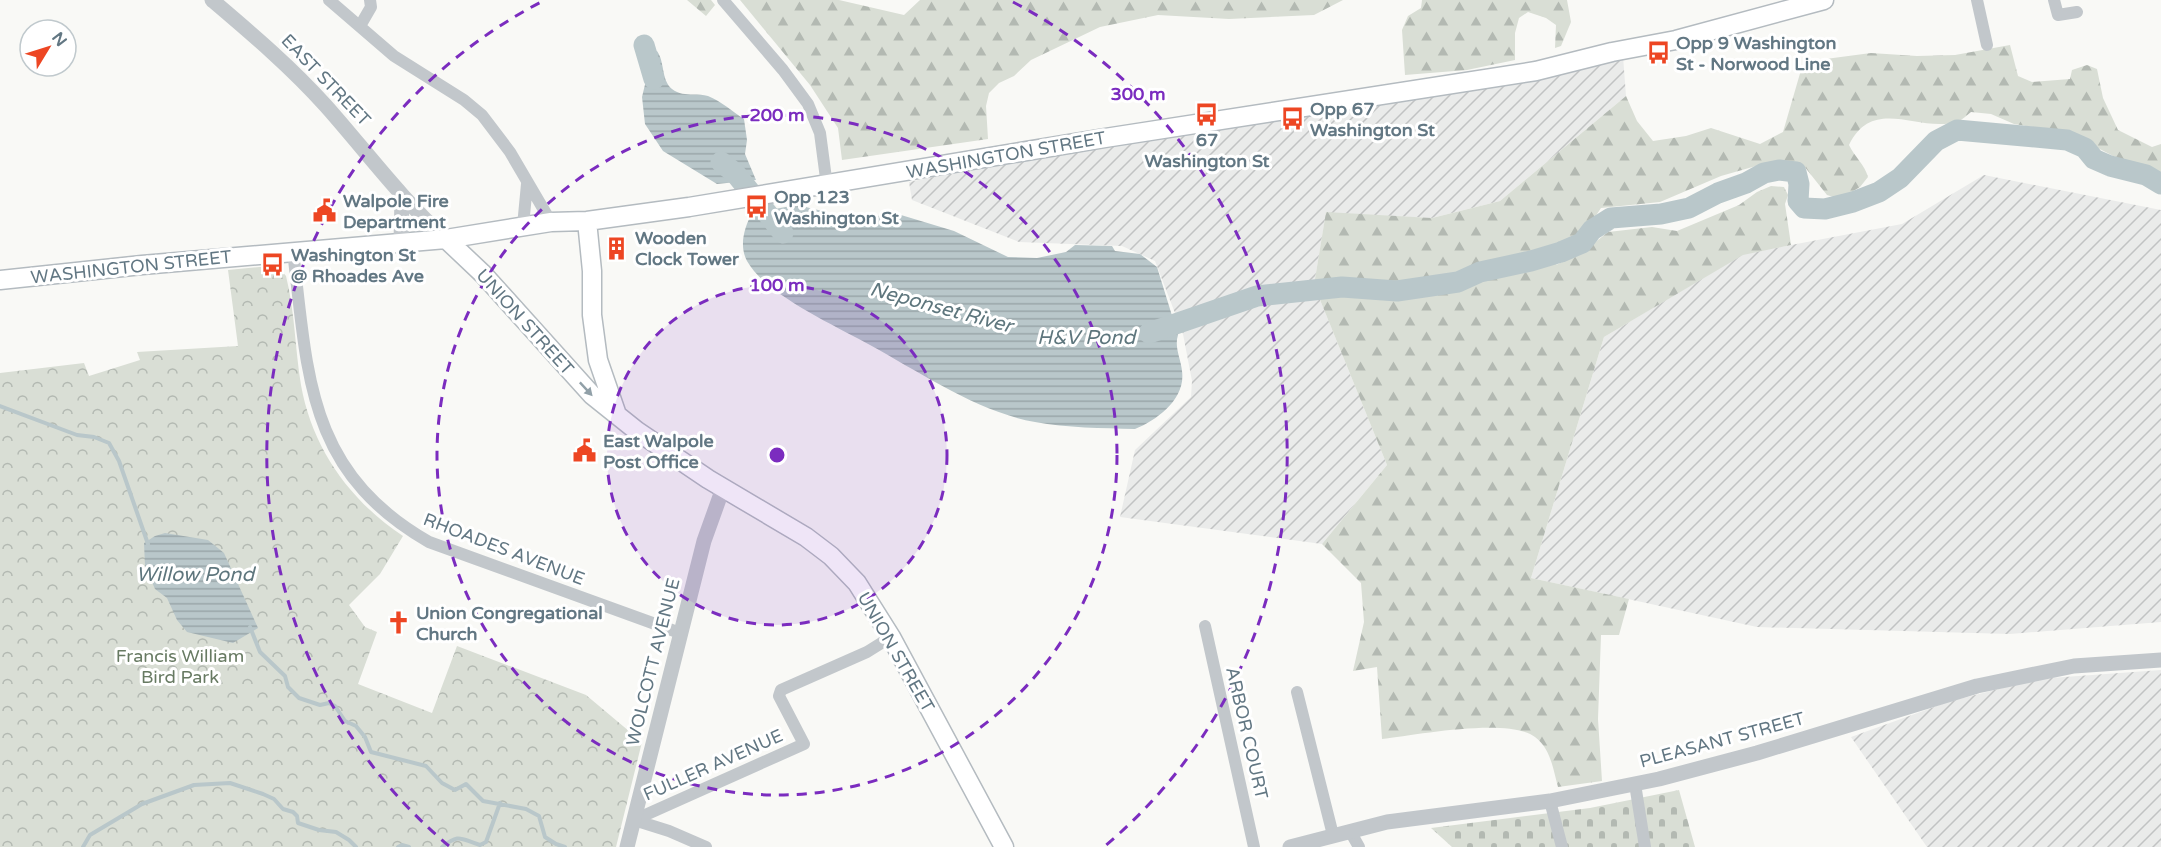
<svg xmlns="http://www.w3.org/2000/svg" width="2161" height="847" viewBox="0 0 2161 847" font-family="'Varela Round',sans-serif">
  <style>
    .industrial { fill: url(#industrial-furrows) }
    .forest { fill: url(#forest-firs) }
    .cemetery { fill: url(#cemetery-stones) }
    .park { fill: url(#park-crowns) }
    .water { fill: url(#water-rules) }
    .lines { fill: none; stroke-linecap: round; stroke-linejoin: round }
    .stream { stroke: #b9c7ca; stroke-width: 4 }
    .river { stroke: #b9c7ca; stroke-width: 21 }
    .secondary-casing { stroke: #b4bbc0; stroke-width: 21 }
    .minor { stroke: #c2c7cb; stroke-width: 12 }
    .tertiary { stroke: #c2c7cb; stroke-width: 15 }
    .secondary { stroke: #fff; stroke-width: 18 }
    .oneway { fill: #91a0a8 }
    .ring { fill: none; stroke: #7b2cbf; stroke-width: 3; stroke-dasharray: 10 8 }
    .labels { text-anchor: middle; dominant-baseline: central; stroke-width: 6; stroke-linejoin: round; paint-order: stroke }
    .poi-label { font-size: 18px; font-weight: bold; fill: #627783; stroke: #fff; text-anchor: start }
    .street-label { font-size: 18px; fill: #627783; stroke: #fff }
    .park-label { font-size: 18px; fill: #677a62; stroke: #fff }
    .water-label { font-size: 20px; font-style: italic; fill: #5e767d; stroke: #fff }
    .centre { fill: #7b2cbf; stroke: #fff; stroke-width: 3 }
    .ring-label { font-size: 18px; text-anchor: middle; font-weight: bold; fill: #7b2cbf; stroke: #fff; stroke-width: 6; stroke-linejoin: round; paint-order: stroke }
  </style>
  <defs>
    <pattern id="industrial-furrows" width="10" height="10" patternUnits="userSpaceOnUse" patternTransform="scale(1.5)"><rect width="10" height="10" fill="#eaebea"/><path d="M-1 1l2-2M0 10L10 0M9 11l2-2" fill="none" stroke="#c1c3c3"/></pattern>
    <pattern id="forest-firs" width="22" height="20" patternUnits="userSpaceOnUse" patternTransform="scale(1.5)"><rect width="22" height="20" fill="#d9ded5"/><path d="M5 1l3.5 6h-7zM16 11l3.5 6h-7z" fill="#b3b9b2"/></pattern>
    <pattern id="cemetery-stones" width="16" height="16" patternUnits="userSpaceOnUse" patternTransform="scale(1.5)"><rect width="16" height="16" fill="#d9ded5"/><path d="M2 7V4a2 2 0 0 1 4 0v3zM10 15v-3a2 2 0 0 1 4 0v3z" fill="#b3b9b2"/></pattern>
    <pattern id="park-crowns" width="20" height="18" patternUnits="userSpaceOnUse" patternTransform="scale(1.5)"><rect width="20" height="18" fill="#d9ded5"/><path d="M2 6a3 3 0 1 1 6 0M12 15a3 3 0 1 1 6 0" fill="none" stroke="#b3b9b2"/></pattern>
    <pattern id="water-rules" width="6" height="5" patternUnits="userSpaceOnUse" patternTransform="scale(1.5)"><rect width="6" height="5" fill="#b9c7ca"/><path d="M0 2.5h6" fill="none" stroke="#9aa6a9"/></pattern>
  </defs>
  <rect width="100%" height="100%" fill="#f9f9f6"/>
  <!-- industrial -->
  <path class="industrial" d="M1623 56 1626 96 1500 201 1432 218 1326 213 1314 285 1387 465 1322 544 1120 517 1135 450 1191 397 1192 381 1183 334 1155 261 1122 246 1019 242 912 200 909 182 983 167Z
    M1984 175 2161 210V622L2010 634 1757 627 1531 578 1604 337 1743 254 1902 224Z
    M2161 670V847H1927L1851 737 1948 702 2037 679Z"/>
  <!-- forest -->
  <path class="forest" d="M687 0H711L715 5 706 16Z
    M740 0H839L904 15 920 0H1343L1314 15 1229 19 1158 15 1100 27 1031 60 1014 76 999 83 989 93 986 106 988 139 842 160 838 128 810 85Z
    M1422 0H1567L1571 22 1561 46 1555 48 1556 25 1546 18 1528 12 1519 18 1515 33V60L1467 70 1405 75 1402 30 1408 16 1421 8Z
    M2010 45 2018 76 2032 82 2070 79 2072 70 2087 65 2097 69 2103 98 2118 130 2152 147 2161 144V176L2113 156 2079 138 2050 130 2014 124 1991 114 1971 112C1967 115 1963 119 1959 121 1920 135 1874 94 1849 145 1854 156 1865 165 1868 177L1860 187 1840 199 1827 195 1804 166 1783 161 1756 166 1721 176 1660 202 1601 208 1587 229 1556 265 1583 252 1608 232 1652 227 1677 231 1739 205 1757 192 1771 186 1784 187 1788 195 1785 204 1791 245 1743 255 1604 337 1531 578 1629 599 1619 635H1601L1598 719 1602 781 1558 787C1553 769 1551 749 1535 737 1509 717 1416 735 1382 739L1377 667 1353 671 1364 622 1361 583 1322 544 1387 465 1314 285 1326 212 1432 218 1500 201 1626 96 1637 121 1653 141 1686 136 1711 128 1760 144 1783 132 1801 70 1818 60 1871 53 1917 56 1955 55Z"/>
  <!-- cemetery -->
  <path class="cemetery" d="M1679 790 1695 847H1452L1431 828 1590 808Z"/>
  <!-- park -->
  <path class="park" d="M270 266 281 270 286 276C295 312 295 349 301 385 312 448 350 501 403 536L380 574 349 605 365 627 377 632 358 684 432 713 457 646 586 695 642 742 616 847H0V373L84 363 89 376 140 360 137 352 238 346 228 270Z"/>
  <!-- water -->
  <path class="water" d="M657 51C665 62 661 80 672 89 683 98 696 92 708 96 721 101 733 112 744 119L747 140 745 154 756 180 717 184 663 151 645 124 642 97 648 72 637 55Z
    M797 205 848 217 901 215 954 231 1008 257 1037 258 1066 252 1075 245 1112 246 1115 251 1140 254 1157 267 1178 335C1174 347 1181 359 1182 371 1186 399 1157 420 1135 429 1102 428 1067 428 1035 422 978 412 921 373 870 345 836 326 766 295 747 261 739 246 744 228 752 213Z
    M165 533 208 540 224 553 258 628 233 643 187 632 177 620 167 598 155 589 145 566 144 543 155 536Z"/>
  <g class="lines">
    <!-- stream -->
    <path class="stream" d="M0 406 77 435 94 437 109 443 119 461 148 544
      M250 627 260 652 285 676 288 687 299 698 320 705 329 703 335 706 345 721 356 726 365 737 371 752 426 766 442 783 455 790 466 784 483 801 526 809 539 816 545 837 556 844 565 847
      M83 847 90 835 142 804 194 785 230 783 263 794 274 799 283 809 293 812 297 816 298 823 319 830 336 832 349 840 356 847
      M398 847 402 845 409 847
      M442 847C460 833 460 839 480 845L486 842 500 803"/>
    <!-- river -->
    <path class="river" d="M644 45 654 79
      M721 162 735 173 783 233
      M1149 333 1257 296 1342 287 1397 291 1458 282 1480 272 1531 261 1561 252 1582 243 1592 230 1611 218 1661 214 1689 208 1718 193 1746 183 1764 173 1779 170 1796 172 1799 184 1798 201 1804 208 1825 209 1853 202 1879 192 1900 178 1936 141 1957 130 2067 140 2085 148 2094 159 2110 166 2146 175 2161 184"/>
    <defs>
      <path id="secondary" d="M587 221 592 271V315L598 360 616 412
        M446 239 483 274 592 395 637 431 708 479 806 537 831 556 857 583 891 637 1004 847
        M0 280 142 265 446 239 551 222 587 221 689 207 1105 138 1536 71 1612 52 1676 40 1824 0"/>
    </defs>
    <!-- secondary casing -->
    <use href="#secondary" class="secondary-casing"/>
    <!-- minor -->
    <path class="minor" d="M329 0 394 56 464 100 482 115 510 152 551 222
      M723 0 783 70 808 104 820 133 827 186
      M1977 0 1987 45
      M2054 0 2058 15 2077 12
      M360 26 371 7 370 0
      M523 226 527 184
      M293 251C308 376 307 472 429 542L680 633
      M1205 626 1254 847
      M1297 692 1333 835
      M1635 784 1645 847
      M1550 801 1562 847
      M634 820 804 744 779 696 781 690 867 652 891 637
      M634 820 669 831 706 847
      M1350 831 1359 847"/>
    <!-- tertiary -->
    <path class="tertiary" d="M212 0C252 34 291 67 326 106 366 151 401 199 446 239
      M401 243 402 197
      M627 847 704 541 723 488
      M1290 847 1387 822 1550 801 1659 779 1757 753 1977 686 2074 666 2161 660"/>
    <!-- secondary -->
    <use href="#secondary" class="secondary"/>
  </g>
  <!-- one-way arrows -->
  <defs><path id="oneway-solid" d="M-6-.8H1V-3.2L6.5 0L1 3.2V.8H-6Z" transform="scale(1.5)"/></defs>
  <use class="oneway" href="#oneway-solid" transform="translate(586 389) rotate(47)"/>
  <!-- distance rings -->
  <circle cx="777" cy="455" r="170" fill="#7b2cbf" fill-opacity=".12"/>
  <g class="ring">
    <circle cx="777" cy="455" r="170"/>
    <circle cx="777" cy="455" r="340"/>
    <path d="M449 846A511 511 0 0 1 541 2M1013 2A511 511 0 0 1 1105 846"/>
  </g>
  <!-- icons -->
  <defs>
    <symbol id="bus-bare" viewBox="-9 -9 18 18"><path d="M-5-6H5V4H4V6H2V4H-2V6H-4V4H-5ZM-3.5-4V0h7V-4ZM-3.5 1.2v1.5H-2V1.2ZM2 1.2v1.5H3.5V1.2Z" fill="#ed4623" stroke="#fff" stroke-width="2.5" paint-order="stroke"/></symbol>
    <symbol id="civic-bare" viewBox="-9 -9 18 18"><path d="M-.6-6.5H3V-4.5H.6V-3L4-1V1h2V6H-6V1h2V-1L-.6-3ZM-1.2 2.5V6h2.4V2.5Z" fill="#ed4623" stroke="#fff" stroke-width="2.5" paint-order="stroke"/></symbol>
    <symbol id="building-bare" viewBox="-9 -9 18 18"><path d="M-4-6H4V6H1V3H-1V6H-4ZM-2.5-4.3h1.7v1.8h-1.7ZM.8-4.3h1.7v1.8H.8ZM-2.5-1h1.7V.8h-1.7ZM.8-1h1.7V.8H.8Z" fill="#ed4623" stroke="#fff" stroke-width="2.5" paint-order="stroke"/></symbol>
    <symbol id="church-bare" viewBox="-9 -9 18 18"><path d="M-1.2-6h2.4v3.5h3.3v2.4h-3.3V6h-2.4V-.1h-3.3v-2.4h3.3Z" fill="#ed4623" stroke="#fff" stroke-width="2.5" paint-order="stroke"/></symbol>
  </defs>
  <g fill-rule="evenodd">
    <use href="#bus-bare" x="1642" y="36" width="33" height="33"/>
    <use href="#bus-bare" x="1190" y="98" width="33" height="33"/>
    <use href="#bus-bare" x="1276" y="102" width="33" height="33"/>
    <use href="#bus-bare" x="740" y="190" width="33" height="33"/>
    <use href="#civic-bare" x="308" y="194" width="33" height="33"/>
    <use href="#building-bare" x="600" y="232" width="33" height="33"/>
    <use href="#bus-bare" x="256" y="248" width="33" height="33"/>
    <use href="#civic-bare" x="568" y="434" width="33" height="33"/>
    <use href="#church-bare" x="382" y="606" width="33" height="33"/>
  </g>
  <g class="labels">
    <!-- poi labels -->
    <g class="poi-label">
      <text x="1676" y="43">Opp 9 Washington<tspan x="1676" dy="21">St - Norwood Line</tspan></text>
      <text x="1310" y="109">Opp 67<tspan x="1310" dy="21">Washington St</tspan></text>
      <text x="1207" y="140" text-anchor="middle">67<tspan x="1207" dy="21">Washington St</tspan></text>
      <text x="774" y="197">Opp 123<tspan x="774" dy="21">Washington St</tspan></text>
      <text x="343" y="201">Walpole Fire<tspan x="343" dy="21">Department</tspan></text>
      <text x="635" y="238">Wooden<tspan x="635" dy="21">Clock Tower</tspan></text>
      <text x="291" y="255">Washington St<tspan x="291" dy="21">@ Rhoades Ave</tspan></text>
      <text x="603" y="441">East Walpole<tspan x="603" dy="21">Post Office</tspan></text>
      <text x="416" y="613">Union Congregational<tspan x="416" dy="21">Church</tspan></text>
    </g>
    <!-- street labels -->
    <g class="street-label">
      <text transform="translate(326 80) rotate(46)">EAST STREET</text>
      <text transform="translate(1006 155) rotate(-10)">WASHINGTON STREET</text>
      <text transform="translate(131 267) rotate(-6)">WASHINGTON STREET</text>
      <text transform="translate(525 322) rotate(48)">UNION STREET</text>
      <text transform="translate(504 549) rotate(21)">RHOADES AVENUE</text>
      <text transform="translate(896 652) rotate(60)">UNION STREET</text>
      <text transform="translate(653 662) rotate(-76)">WOLCOTT AVENUE</text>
      <text transform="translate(1247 733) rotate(77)">ARBOR COURT</text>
      <text transform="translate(1722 740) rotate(-15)">PLEASANT STREET</text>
      <text transform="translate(713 765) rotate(-24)">FULLER AVENUE</text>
    </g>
    <!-- park labels -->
    <g class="park-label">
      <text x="180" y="656">Francis William<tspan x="180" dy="21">Bird Park</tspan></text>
    </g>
    <!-- water labels -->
    <g class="water-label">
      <text transform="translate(941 308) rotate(15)">Neponset River</text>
      <text x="1086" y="338">H&amp;V Pond</text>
      <text x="195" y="575">Willow Pond</text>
    </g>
  </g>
  <circle cx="777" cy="455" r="9" class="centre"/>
  <g class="ring-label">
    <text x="1138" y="100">300 m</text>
    <text x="777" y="121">200 m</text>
    <text x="777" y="291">100 m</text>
  </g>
  <!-- north arrow -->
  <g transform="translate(48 48) rotate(52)"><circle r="28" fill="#ffffff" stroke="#c0c9cd" stroke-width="1.5"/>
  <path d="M0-4.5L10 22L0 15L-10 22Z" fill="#ed4623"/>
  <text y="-9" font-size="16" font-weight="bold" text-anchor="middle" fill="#627783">N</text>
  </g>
</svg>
